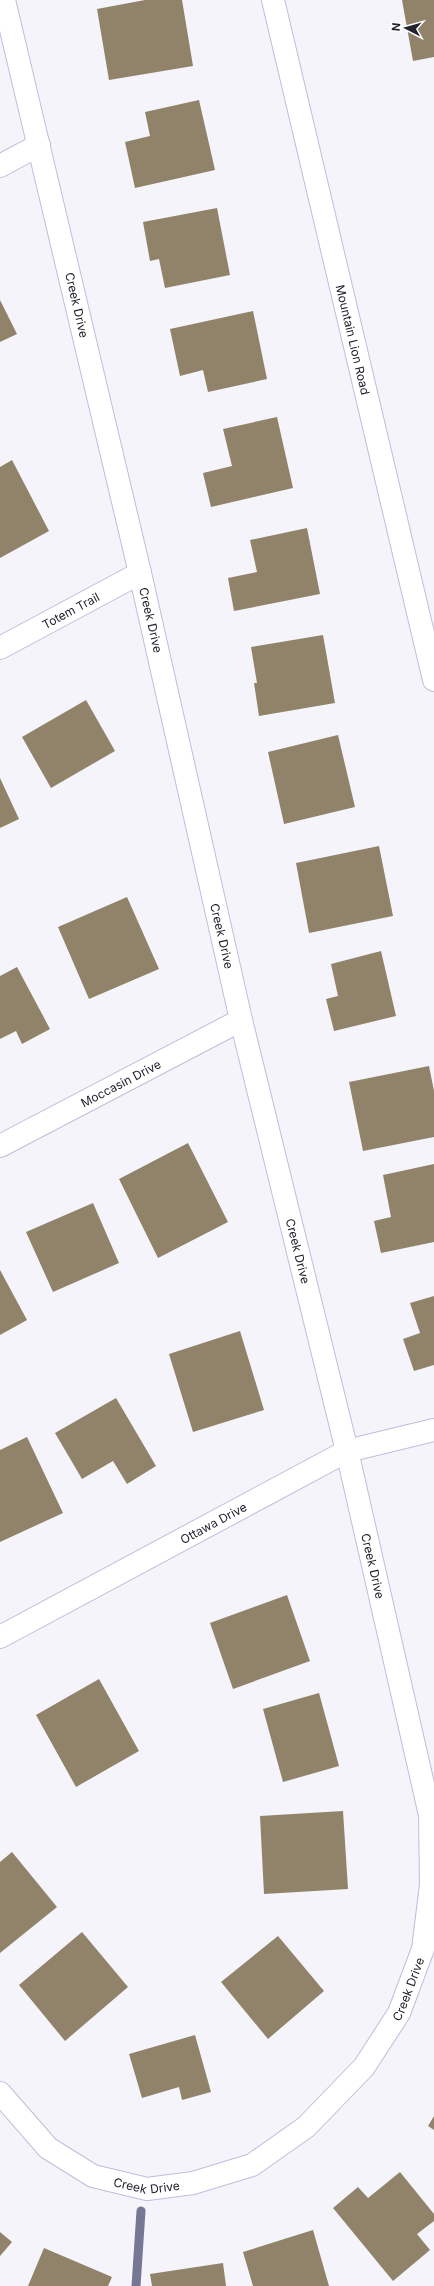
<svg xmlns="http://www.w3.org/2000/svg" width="434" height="2286" viewBox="0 0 434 2286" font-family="Inter,sans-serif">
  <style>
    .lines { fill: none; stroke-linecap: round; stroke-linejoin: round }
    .stream { stroke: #757795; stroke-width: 9 }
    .building { fill: #91836a }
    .minor-casing { stroke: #bdbfdc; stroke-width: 24 }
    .tertiary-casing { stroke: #bdbfdc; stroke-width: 24 }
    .minor { stroke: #fff; stroke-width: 22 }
    .tertiary { stroke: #fff; stroke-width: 22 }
    .labels { text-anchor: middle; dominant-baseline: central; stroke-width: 4; stroke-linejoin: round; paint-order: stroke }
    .street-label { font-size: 12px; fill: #22222d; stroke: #fff }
  </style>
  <rect width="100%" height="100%" fill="#f4f4fa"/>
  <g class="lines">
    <!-- stream -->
    <path class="stream" d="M136 2286 141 2211"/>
  </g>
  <!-- building -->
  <path class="building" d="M145 0H182L193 66 109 80 97 9Z
    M402 0H434V57L413 61Z
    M199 100 215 170 135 188 125 142 150 136 145 112Z
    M217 208 230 275 165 288 159 259 150 261 143 222Z
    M0 300 17 334 0 342Z
    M253 311 267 379 208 392 203 370 180 376 170 329Z
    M277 417 293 488 211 507 203 473 232 466 223 429Z
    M12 460 49 531 0 558V467Z
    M307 528 320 594 234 611 228 578 257 572 250 540Z
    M323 635 335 703 259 716 254 683H257L251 647Z
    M86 700 115 751 51 788 22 737Z
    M338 735 355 807 284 824 268 752Z
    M0 778 19 819 0 828Z
    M379 846 393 916 309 933 296 863Z
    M127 897 159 969 89 999 58 927Z
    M381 951 396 1016 334 1031 326 999 338 996 331 964Z
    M17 967 50 1029 22 1044 16 1031 0 1039V976Z
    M429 1066 434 1091V1137L363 1151 349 1082Z
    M188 1143 228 1222 158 1258 119 1179Z
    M434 1164V1242L381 1253 374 1221 391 1217 383 1175Z
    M93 1203 119 1263 53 1292 26 1232Z
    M0 1270 27 1320 0 1335Z
    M434 1296V1365L414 1371 403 1339 420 1333 410 1303Z
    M240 1331 264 1410 193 1432 169 1354Z
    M116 1398 156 1466 127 1484 113 1461 82 1479 55 1433Z
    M27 1437 63 1513 0 1542V1450Z
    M287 1595 310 1661 233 1689 210 1623Z
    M99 1679 139 1751 76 1787 36 1715Z
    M319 1693 339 1766 283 1782 263 1709Z
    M343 1811 348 1889 264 1894 260 1816Z
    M12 1852 57 1907 0 1953V1862Z
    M82 1932 128 1987 65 2041 19 1985Z
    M278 1936 324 1991 268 2039 221 1982Z
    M195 2035 211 2092 182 2100 179 2087 142 2098 129 2054Z
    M434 2116V2130L428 2126Z
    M400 2172 434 2214V2221L417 2234 430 2250 393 2281 333 2208 358 2187 368 2198Z
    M313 2230 329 2286H253L243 2252Z
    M0 2232 12 2242 0 2256Z
    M44 2248 112 2277 108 2286H28Z
    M223 2263 226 2286H152L150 2274Z"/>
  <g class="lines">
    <defs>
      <g id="minor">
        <path d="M0 166 39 145"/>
        <path id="s1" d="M0 648 140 573"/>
        <path id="s2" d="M0 1146 241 1020"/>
        <path id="s3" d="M0 1637 347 1451 434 1430"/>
        <path id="s4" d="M0 2093 48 2148 93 2176 147 2189 193 2183 252 2165 306 2127 364 2067 399 2013 423 1949 431 1885 430 1815 347 1451 241 1020 140 573 4 0"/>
      </g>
      <g id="tertiary">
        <path id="s5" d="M273 0 434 680"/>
      </g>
    </defs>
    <!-- minor casing -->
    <use href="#minor" class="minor-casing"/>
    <!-- tertiary casing -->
    <use href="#tertiary" class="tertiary-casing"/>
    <!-- minor -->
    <use href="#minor" class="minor"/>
    <!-- tertiary -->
    <use href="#tertiary" class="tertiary"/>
  </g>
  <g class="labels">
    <!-- street labels -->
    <g class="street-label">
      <text transform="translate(77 305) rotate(77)">Creek Drive</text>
      <text stroke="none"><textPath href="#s5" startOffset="349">Mountain Lion Road</textPath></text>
      <text stroke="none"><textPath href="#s1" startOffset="80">Totem Trail</textPath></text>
      <text transform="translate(151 620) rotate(77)">Creek Drive</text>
      <text transform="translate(222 936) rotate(77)">Creek Drive</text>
      <text stroke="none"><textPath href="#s2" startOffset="136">Moccasin Drive</textPath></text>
      <text transform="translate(298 1251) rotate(76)">Creek Drive</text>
      <text stroke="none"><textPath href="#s3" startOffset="242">Ottawa Drive</textPath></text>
      <text transform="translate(373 1566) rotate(77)">Creek Drive</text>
      <text stroke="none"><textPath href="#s4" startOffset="529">Creek Drive</textPath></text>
      <text stroke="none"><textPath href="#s4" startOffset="181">Creek Drive</textPath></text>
    </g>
  </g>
  <!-- north arrow -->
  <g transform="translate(406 28) rotate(276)" stroke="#ffffff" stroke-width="3" paint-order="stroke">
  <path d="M0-3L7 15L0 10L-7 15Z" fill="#22222d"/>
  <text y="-6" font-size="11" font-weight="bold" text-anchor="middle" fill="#22222d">N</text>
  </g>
</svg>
